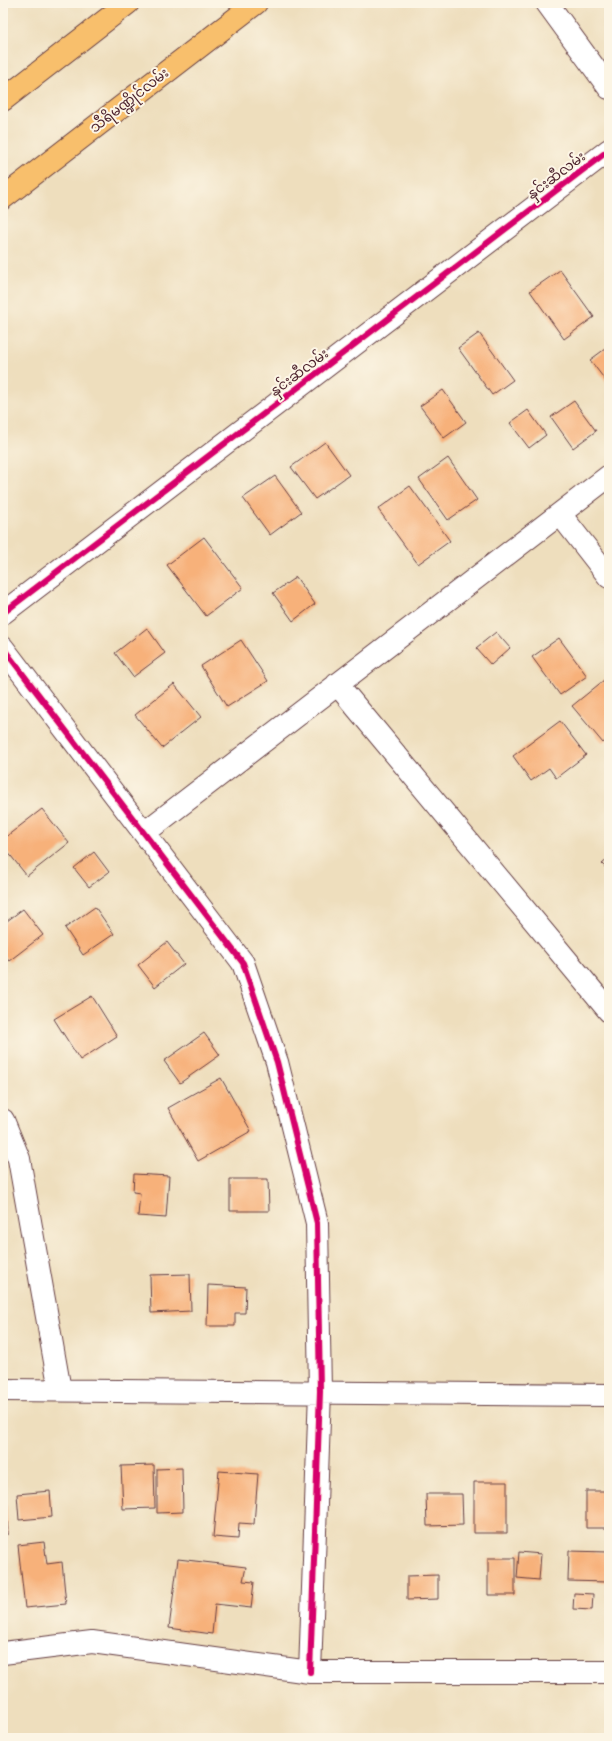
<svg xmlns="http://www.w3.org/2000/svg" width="612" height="1741" viewBox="0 0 612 1741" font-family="'Libre Caslon Text','Noto Sans Myanmar',serif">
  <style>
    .building { fill: #f7b17a }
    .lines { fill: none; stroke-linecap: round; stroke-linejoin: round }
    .street-casing { stroke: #633c41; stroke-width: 24 }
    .primary-casing { stroke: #633c41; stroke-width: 24 }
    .street { stroke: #fff; stroke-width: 22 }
    .primary { stroke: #f8bf6c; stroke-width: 22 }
    .cycleway-casing { stroke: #fcf5e5; stroke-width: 8 }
    .cycleway { stroke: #d6006c; stroke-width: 6 }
    .labels { text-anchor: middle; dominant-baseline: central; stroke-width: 4; stroke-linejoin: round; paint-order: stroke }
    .street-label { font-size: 14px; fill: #4a1f2b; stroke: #fcf5e5 }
  </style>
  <rect width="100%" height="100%" fill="#fcf5e5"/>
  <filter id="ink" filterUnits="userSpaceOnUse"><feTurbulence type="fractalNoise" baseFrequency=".025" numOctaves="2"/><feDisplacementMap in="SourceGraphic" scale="8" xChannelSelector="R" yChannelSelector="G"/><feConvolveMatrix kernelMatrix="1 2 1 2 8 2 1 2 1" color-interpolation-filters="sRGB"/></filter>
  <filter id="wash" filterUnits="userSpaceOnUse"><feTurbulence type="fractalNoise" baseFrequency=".012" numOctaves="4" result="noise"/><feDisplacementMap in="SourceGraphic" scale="16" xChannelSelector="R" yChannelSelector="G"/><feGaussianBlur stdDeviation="0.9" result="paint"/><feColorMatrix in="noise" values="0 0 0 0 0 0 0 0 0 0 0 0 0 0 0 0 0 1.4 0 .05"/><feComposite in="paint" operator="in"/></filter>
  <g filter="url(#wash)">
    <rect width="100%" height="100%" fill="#eedebd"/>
    <g id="blocks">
      <!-- building -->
      <path class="building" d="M560 270 594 317 564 339 530 291Z
        M479 333 513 380 492 395 458 348Z
        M609 346V385L590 360Z
        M443 390 466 422 444 438 420 406Z
        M574 401 596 431 573 448 551 417Z
        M528 410 546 435 529 448 510 423Z
        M325 442 349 475 315 499 291 467Z
        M448 458 477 500 448 520 419 479Z
        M275 476 301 512 270 535 243 498Z
        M410 486 450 541 418 564 378 509Z
        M204 537 243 588 206 616 167 565Z
        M296 577 315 604 293 621 273 593Z
        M147 628 165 653 133 677 115 653Z
        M496 632 510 648 491 665 476 648Z
        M559 638 587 676 560 695 532 657Z
        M241 640 268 681 227 707 201 666Z
        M609 676V738L603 743 572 706Z
        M174 684 201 717 162 748 135 715Z
        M560 721 586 755 556 778 549 768 531 781 513 756Z
        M42 809 69 843 27 876 3 846V839Z
        M94 852 109 872 89 887 74 868Z
        M609 858V871L602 864Z
        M95 907 114 934 83 955 65 928Z
        M23 909 43 935 9 961 3 954V924Z
        M167 942 184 964 155 987 138 965Z
        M92 996 117 1036 80 1060 54 1019Z
        M204 1033 220 1055 180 1083 164 1061Z
        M221 1078 251 1131 198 1161 168 1108Z
        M134 1174 169 1176 166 1218 138 1216 140 1193 133 1192Z
        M230 1179H268L269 1211H230Z
        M190 1274 191 1311 151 1313 150 1275Z
        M208 1285 246 1287 245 1313H235V1326H207Z
        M154 1465 155 1508 123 1509 121 1466Z
        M182 1468 183 1512 157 1513V1469Z
        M219 1471 258 1474 254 1524 239 1523 238 1539 213 1537Z
        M3 1477H5L8 1534 3 1535Z
        M474 1482H507V1533H474Z
        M50 1491 52 1517 19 1520 17 1494Z
        M586 1491H609V1528H586Z
        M426 1494H462L463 1525 427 1526Z
        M44 1542 47 1564 62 1562 66 1604 25 1608 18 1545Z
        M569 1551 608 1552 607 1582 568 1581Z
        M519 1552 541 1554 539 1580 517 1578Z
        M488 1558H515V1595H488Z
        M178 1559 246 1567 243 1581 254 1582 251 1608 215 1604 212 1634 169 1628Z
        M438 1575V1599L407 1600V1576Z
        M574 1593 593 1594 592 1610 573 1609Z"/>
    </g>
  </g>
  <g filter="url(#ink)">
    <use href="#blocks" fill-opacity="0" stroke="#633c41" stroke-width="1"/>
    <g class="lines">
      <defs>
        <path id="street" d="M547 3 609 88
          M560 514 609 577
          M3 613 609 150
          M3 648 243 963 277 1062 317 1223 320 1391 310 1672
          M337 684 609 1011
          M144 833 609 476
          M3 1120 19 1159 60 1390
          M3 1390 609 1395
          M3 1653 92 1642 310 1672H609"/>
        <path id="primary" d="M3 100 128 3
          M3 198 256 3"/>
      </defs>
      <!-- street casing -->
      <use href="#street" class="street-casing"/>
      <!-- primary casing -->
      <use href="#primary" class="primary-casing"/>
      <!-- street -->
      <use href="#street" class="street"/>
      <!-- primary -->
      <use href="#primary" class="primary"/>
      <defs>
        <path id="cycleway" d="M3 613 609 150
          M3 648 243 963 277 1062 317 1223 320 1391 310 1672"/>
      </defs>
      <!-- cycleway casing -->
      <use href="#cycleway" class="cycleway-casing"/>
      <!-- cycleway -->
      <use href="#cycleway" class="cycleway"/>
    </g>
  </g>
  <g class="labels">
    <!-- street labels -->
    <g class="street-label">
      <text transform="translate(129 100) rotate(-38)">သီရိမဏ္ဍိုင်လမ်း</text>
      <text transform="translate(556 175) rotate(-37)">နှင်းဆီလမ်း</text>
      <text transform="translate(299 372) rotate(-37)">နှင်းဆီလမ်း</text>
    </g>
  </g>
  <!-- margin -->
  <rect width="612" height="1741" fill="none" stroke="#fcf5e5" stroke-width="16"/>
</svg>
